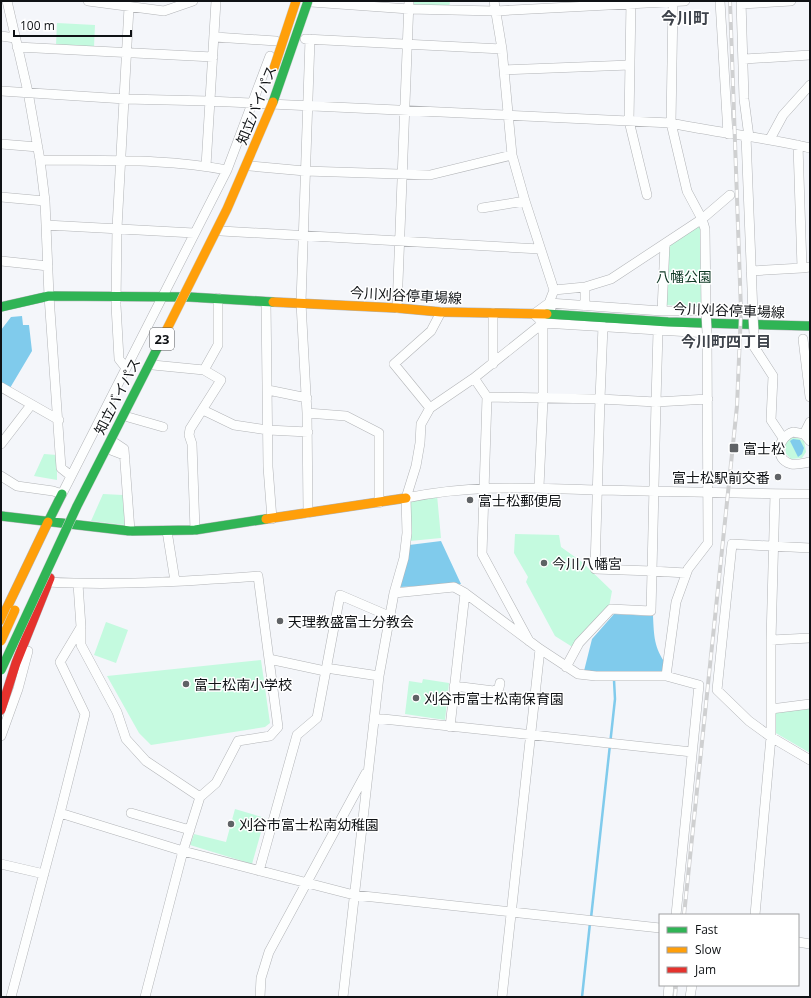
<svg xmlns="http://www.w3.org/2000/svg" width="811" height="998" viewBox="0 0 811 998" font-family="'Open Sans','Noto Sans JP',sans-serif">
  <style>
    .green { fill: #c4fadf }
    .water { fill: #80cbec }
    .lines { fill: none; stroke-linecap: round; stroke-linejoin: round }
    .stream { stroke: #80cbec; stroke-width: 2.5 }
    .street-casing { stroke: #b2b4b7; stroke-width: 10 }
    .fast-casing { stroke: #b2b4b7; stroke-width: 10 }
    .slow-casing { stroke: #b2b4b7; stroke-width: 10 }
    .jam-casing { stroke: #b2b4b7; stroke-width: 10 }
    .street { stroke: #fdfefe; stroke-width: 9 }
    .fast { stroke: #30b455; stroke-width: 9 }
    .slow { stroke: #ff9f0a; stroke-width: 9 }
    .jam { stroke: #e5322d; stroke-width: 9 }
    .rail-casing { stroke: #cfd0d1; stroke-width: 4 }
    .rail { stroke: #fff; stroke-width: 2.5; stroke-dasharray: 8; stroke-linecap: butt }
    .street-bridge-casing { stroke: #b2b4b7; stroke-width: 10; stroke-linecap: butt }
    .fast-bridge-casing { stroke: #d0d1d3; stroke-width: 10; stroke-linecap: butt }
    .slow-bridge-casing { stroke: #d0d1d3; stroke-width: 10; stroke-linecap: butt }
    .street-bridge { stroke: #fdfefe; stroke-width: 9 }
    .fast-bridge { stroke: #30b455; stroke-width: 9 }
    .slow-bridge { stroke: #ff9f0a; stroke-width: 9 }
    .poi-dot { fill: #5f6265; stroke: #fff; stroke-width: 1.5 }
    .labels { text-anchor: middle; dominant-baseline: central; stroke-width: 3; stroke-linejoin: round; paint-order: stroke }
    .shield { fill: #fff; stroke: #57595b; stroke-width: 1 }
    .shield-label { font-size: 13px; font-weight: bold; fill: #0f1215 }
    .street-label { font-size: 14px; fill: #0f1215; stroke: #fff }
    .park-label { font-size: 14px; fill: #0e3824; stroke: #fff }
    .poi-label { font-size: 14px; fill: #0f1215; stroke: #fff; text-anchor: start }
    .neighbourhood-label { font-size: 15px; font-weight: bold; fill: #3d424a; stroke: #fff }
    .quarter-label { font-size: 16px; font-weight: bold; fill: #3d424a; stroke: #fff }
  </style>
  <rect width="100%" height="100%" fill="#f4f6fa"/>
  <!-- green -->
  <path class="green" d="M413 1H450L449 9H412Z
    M57 23 95 25 94 47 56 45Z
    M700 223 701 307 664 305 667 246Z
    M790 438H798L804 441 806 452 802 458 791 459 786 454 785 444Z
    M44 454 57 455V480L34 476Z
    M103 494 123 495 125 525 91 521Z
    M437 495 441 538 410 541 409 500Z
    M515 534 559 535 561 547 582 562 612 591 609 607 574 648 555 636 526 582 528 577 514 553Z
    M106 622 128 630 116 663 94 655Z
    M261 660 270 723 265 727 151 745 139 733 107 676Z
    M423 679 449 683 445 720 405 714 409 681 422 683Z
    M810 708V753L774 732V712Z
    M235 809 265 818 252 864 190 845 194 834 226 842Z"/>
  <!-- water -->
  <path class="water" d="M22 316 23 325H29L32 351 10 388 1 382V330L11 317Z
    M793 439 800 440 804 448 802 454 798 457 790 441Z
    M441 541 461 584 400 587 409 545Z
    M614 614 653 616C654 636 654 648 666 664L664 670 660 673 596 674 584 671 592 639Z"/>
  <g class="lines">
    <!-- stream -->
    <path class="stream" d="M591 918 615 699 614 680
      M582 997 590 923"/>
    <defs>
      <path id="street" d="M7 1 28 92 40 160 45 201 49 296 61 468 71 476
        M88 1 164 11 193 1
        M494 1 502 49 512 155 525 201 554 290 549 303 551 308
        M631 1 629 121 647 195
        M720 1 728 134
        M741 1 744 99 749 137
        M311 2 409 9 495 11 685 1
        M741 4 791 1
        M1 36 15 38
        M215 37 276 41
        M305 39 502 49
        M17 47 213 57
        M744 59 810 55
        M504 70 630 65
        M1 91 125 99 209 101 671 123C717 133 764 137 810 148
        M746 136 753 314
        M770 139 783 115 810 85
        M1 144 38 147
        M798 145 802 268 810 267
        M40 160C102 161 166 158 227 170
        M206 166 216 1
        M250 166 305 171 430 175 512 155
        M1 197 45 201
        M482 208 525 201
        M46 225 194 233
        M221 231 540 249
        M1 261 48 266
        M751 271 802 268
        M554 290 585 287 611 279 702 219 730 195
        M266 302 268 467 272 519
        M585 306V287
        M397 308 409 1
        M662 311 665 244
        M658 331 656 402 708 399
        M754 335 753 345 773 376 771 420 783 438
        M803 339 810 397
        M493 364V313
        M153 365 204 370
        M126 368 119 359 116 305 117 228 129 7
        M474 378 487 397
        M1 387 59 420
        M268 390 307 398
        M430 408 394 364 431 331 441 312
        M203 410 234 425 268 430 308 432
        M307 413 346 416 379 433V503
        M128 417 163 427
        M804 434 810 422
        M115 443 124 449 130 531
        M1 444 31 405
        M111 450 124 455 125 460
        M810 462C804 463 798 465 791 464 773 459 778 437 793 432L804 434 810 441
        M1 476 17 486 53 491 62 494 227 170 270 56
        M539 487 543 399V318
        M406 498C474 484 529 488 597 490 668 491 739 494 810 494
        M308 513 307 413 301 303 310 39
        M195 530 192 444 189 435 190 429 221 380 204 370 218 345V298
        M167 531 175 581
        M810 548 732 544 717 690 749 721 771 737 810 760
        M48 582C117 586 189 581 258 576L278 727 270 736 238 741 216 783 200 797 183 851 145 997
        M394 593 454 587 465 593
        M81 629V645L117 712 126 739 146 761 200 797
        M771 640 810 638
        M529 641 482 554 487 397 600 399 595 569 652 571 656 402 600 399 603 326
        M269 659 325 671
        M566 667 579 643 611 609 651 611 652 571 686 573
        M326 668 379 676
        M666 676 676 602 688 569 708 543 707 333 543 323 534 314 549 303 662 311H706L705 229 702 219 687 191 671 123 673 2
        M454 686 494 691 499 688 500 683
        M771 709 810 704
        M374 718 692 752
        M450 727 465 593 540 649 578 674 596 676H666L699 685 676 915
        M1 736 18 689 28 651
        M60 813 183 851 354 895 660 928
        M131 813 190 830
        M1 864 44 874
        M259 871 297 735 317 718 340 595 389 616
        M755 915 771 737V640L775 494
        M798 942 810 944
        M11 997 60 813 85 714 60 662 81 627 78 584
        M260 997 261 978 269 952 366 773
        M343 997 379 676 394 593 404 558 407 533 406 498 416 466 420 443 421 424 430 408 474 378 543 323
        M502 997 540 649
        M668 997 669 985
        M690 997 692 985"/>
      <path id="fast" d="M1 307 49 296 189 297 273 302
        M547 314 668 322 810 326
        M1 516 130 531 195 530 266 519
        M48 522 62 494"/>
      <path id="slow" d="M273 302 397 308 441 312 547 314
        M266 519 406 498
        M1 620 48 522"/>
      <path id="jam" d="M1 710 16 663 50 578"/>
    </defs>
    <!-- street casing -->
    <use href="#street" class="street-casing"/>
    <!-- fast casing -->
    <use href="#fast" class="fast-casing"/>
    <!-- slow casing -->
    <use href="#slow" class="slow-casing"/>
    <!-- jam casing -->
    <use href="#jam" class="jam-casing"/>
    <!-- street -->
    <use href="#street" class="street"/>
    <!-- fast -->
    <use href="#fast" class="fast"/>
    <!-- slow -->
    <use href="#slow" class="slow"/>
    <!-- jam -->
    <use href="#jam" class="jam"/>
    <defs>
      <path id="rail" d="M684 915 737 406 741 311 730 1
        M675 997 676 985"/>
    </defs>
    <!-- rail casing -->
    <use href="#rail" class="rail-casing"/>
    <!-- rail -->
    <use href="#rail" class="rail"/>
    <defs>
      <path id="street-bridge" d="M706 311 707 333
        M753 314 754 335"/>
      <path id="fast-bridge" d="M273 102 308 1
        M1 670 77 506 163 337"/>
      <path id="slow-bridge" d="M274 68 296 1
        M163 337 227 209 273 102
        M1 641 15 610"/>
    </defs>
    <!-- street-bridge casing -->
    <use href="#street-bridge" class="street-bridge-casing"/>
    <!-- fast-bridge casing -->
    <use href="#fast-bridge" class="fast-bridge-casing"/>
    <!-- slow-bridge casing -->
    <use href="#slow-bridge" class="slow-bridge-casing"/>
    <!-- street-bridge -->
    <use href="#street-bridge" class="street-bridge"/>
    <!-- fast-bridge -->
    <use href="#fast-bridge" class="fast-bridge"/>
    <!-- slow-bridge -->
    <use href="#slow-bridge" class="slow-bridge"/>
  </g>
  <!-- markers -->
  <g class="poi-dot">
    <rect x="729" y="443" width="10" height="10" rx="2"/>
    <circle cx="778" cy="477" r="4"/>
    <circle cx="470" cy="500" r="4"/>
    <circle cx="544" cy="563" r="4"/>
    <circle cx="280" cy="621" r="4"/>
    <circle cx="186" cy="684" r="4"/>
    <circle cx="416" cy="698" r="4"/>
    <circle cx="231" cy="824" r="4"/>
  </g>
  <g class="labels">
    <!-- shield labels -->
    <rect class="shield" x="150" y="328" width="24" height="22" rx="3"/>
    <g class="shield-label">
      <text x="162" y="339">23</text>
    </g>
    <!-- street labels -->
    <g class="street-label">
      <text transform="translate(256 105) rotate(-68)">知立バイパス</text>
      <text transform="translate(406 295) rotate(3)">今川刈谷停車場線</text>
      <text transform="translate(729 310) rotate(2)">今川刈谷停車場線</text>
      <text transform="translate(117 396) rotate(-63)">知立バイパス</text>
    </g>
    <!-- park labels -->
    <g class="park-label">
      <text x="684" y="276">八幡公園</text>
    </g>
    <!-- poi labels -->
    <g class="poi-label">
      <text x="743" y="448">富士松</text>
      <text x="770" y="477" text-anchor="end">富士松駅前交番</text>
      <text x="478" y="500">富士松郵便局</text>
      <text x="552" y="563">今川八幡宮</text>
      <text x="288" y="621">天理教盛富士分教会</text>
      <text x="194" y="684">富士松南小学校</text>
      <text x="424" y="698">刈谷市富士松南保育園</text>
      <text x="239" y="824">刈谷市富士松南幼稚園</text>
    </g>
    <!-- neighbourhood labels -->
    <g class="neighbourhood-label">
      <text x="726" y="341">今川町四丁目</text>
    </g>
    <!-- quarter labels -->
    <g class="quarter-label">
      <text x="685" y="18">今川町</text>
    </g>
  </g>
  <!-- border -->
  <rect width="811" height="998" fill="none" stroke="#0f1215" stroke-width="4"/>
  <!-- legend -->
  <rect x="659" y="914" width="140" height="72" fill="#ffffff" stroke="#9fa0a1"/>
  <rect x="667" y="927" width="20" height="6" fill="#30b455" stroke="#9fa0a1"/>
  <text x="695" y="934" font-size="12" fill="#0f1215">Fast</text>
  <rect x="667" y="947" width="20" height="6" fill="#ff9f0a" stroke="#9fa0a1"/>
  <text x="695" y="954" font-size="12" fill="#0f1215">Slow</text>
  <rect x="667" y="967" width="20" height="6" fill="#e5322d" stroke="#9fa0a1"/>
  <text x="695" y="974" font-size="12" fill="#0f1215">Jam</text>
  <!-- scale -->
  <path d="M14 30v6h117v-6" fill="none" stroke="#0f1215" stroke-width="2"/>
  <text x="20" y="30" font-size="12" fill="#0f1215" stroke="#ffffff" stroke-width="3" paint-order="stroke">100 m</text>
</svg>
